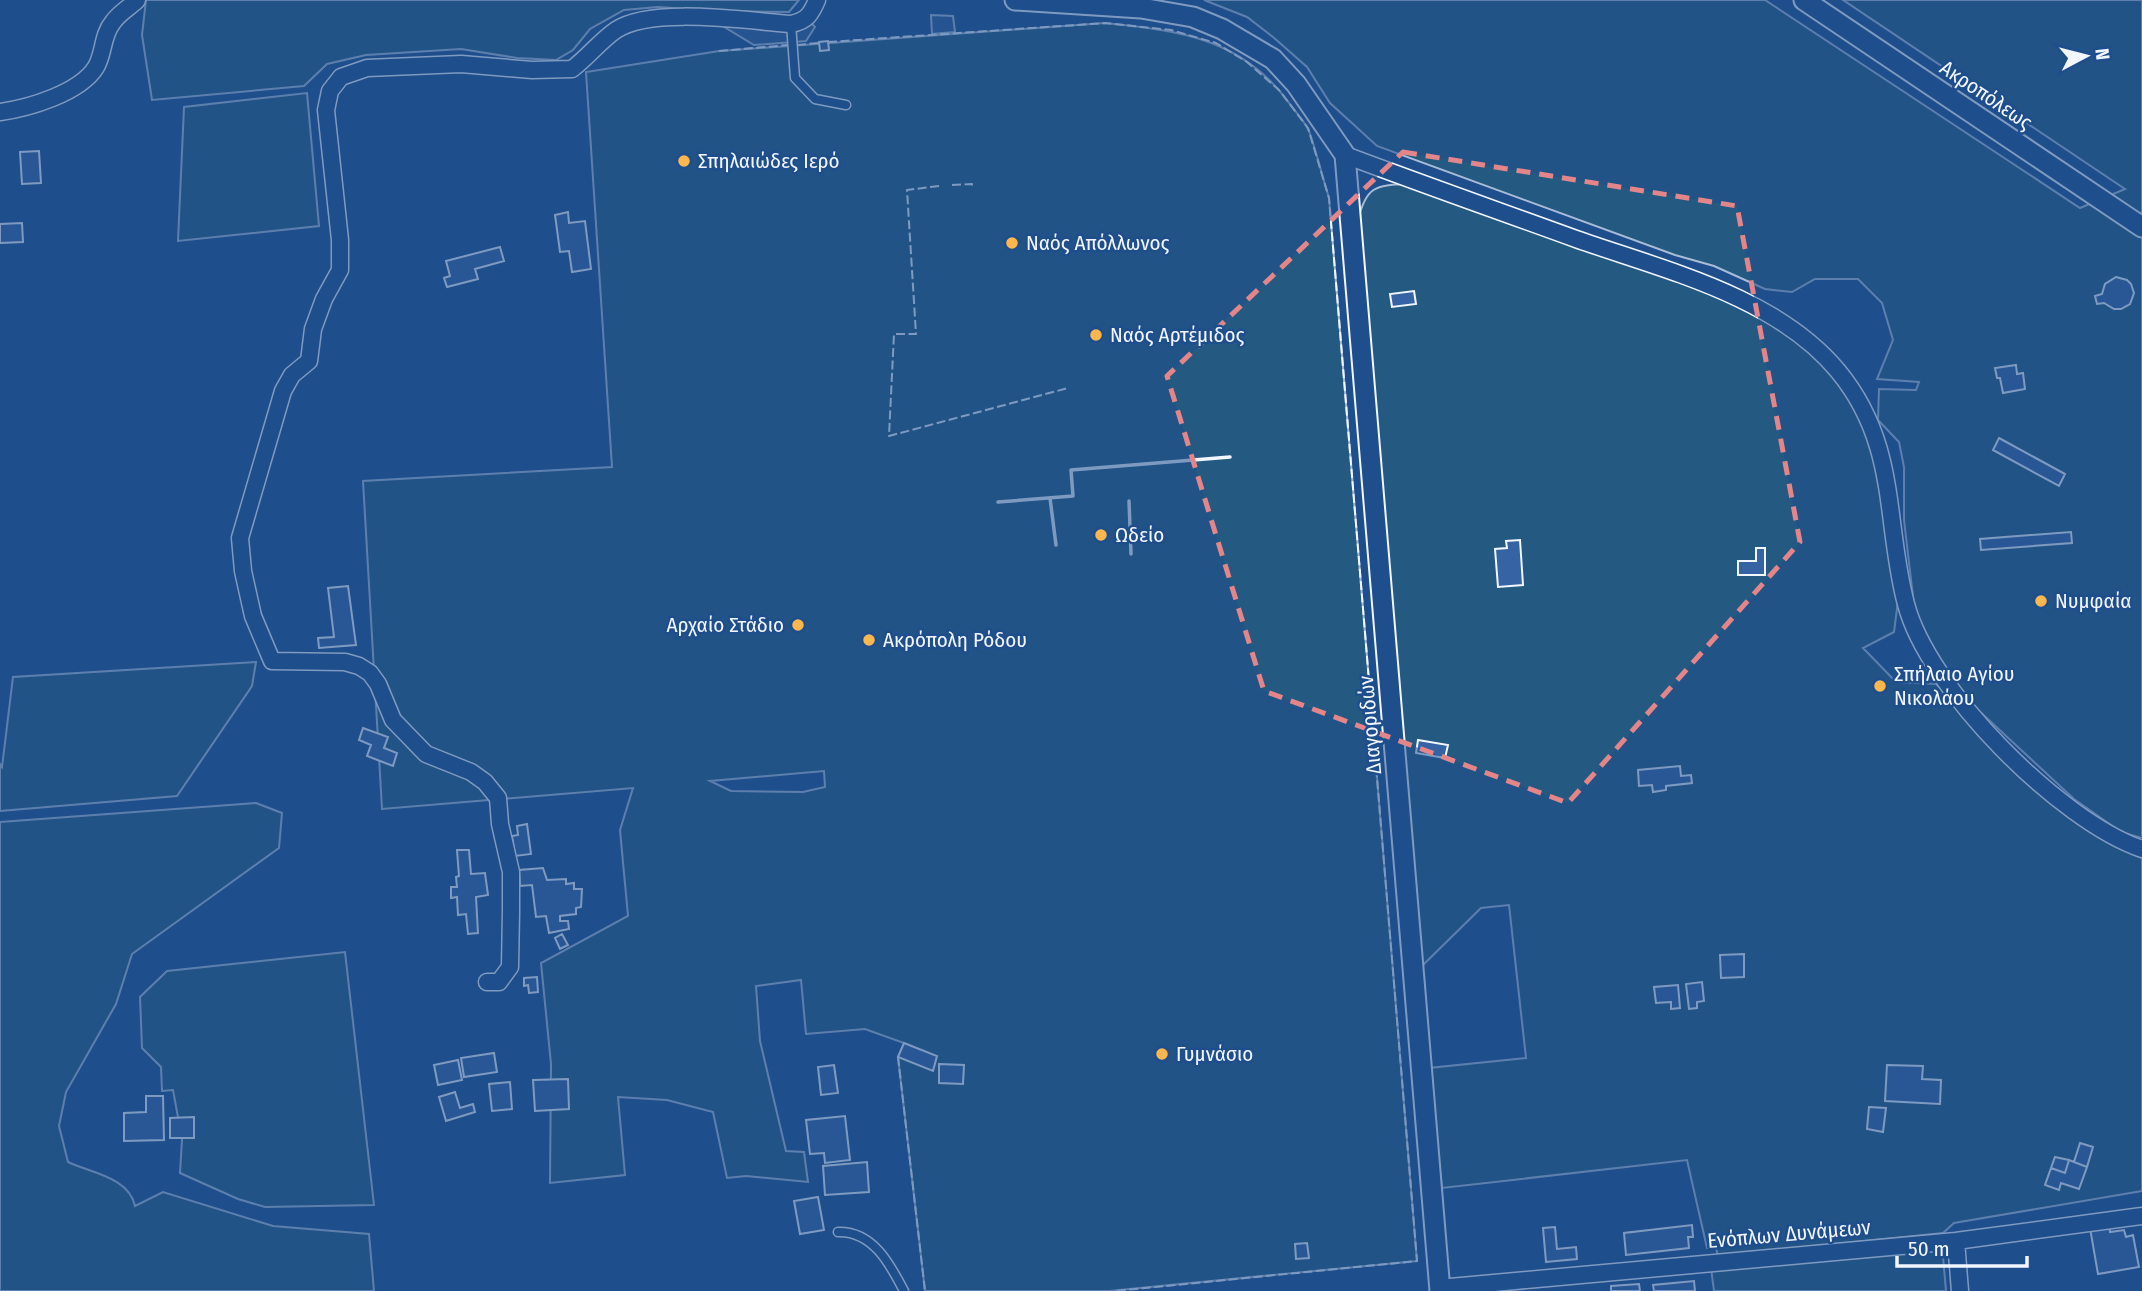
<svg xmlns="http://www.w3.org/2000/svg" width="2142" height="1291" viewBox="0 0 2142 1291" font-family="'Fira Sans Condensed',sans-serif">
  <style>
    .green { fill: #245a82; stroke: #a8bbd7; stroke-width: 2; fill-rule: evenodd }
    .parking { fill: #305b95; stroke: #a8bbd7; stroke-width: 2 }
    .building { fill: #3563a3; stroke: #f2f6ff; stroke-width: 2 }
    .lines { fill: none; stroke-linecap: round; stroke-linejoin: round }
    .service-casing { stroke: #f2f6ff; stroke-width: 11 }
    .minor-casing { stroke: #f2f6ff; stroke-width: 19 }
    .tertiary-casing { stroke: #f2f6ff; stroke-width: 23 }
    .service { stroke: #1f4e8c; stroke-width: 8 }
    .minor { stroke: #1f4e8c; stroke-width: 16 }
    .tertiary { stroke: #1f4e8c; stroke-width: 19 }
    .fence { stroke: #f2f6ff; stroke-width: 2; stroke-dasharray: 9 3.5; stroke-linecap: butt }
    .wall { stroke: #f2f6ff; stroke-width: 3.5 }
    .marked { fill: none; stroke: #e38589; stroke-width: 5; stroke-dasharray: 14 9; stroke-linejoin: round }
    .poi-dot { fill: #ffb74d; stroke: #1f4e8c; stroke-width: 2.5 }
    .labels { text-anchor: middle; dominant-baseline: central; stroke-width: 5; stroke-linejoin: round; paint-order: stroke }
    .street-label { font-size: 21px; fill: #f2f6ff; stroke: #1f4e8c }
    .poi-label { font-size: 21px; fill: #f2f6ff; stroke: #1f4e8c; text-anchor: start }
  </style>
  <rect width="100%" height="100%" fill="#1f4e8c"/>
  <!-- green -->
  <path class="green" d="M146 0H799L789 12 716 11 658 7 624 10 590 29 573 50 556 60 517 58 461 49 366 55 327 64 304 86 152 100 142 35Z
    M1204 0H1765L2080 208 2125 189 1843 0H2142V838L2121 832 2074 799 1963 696 1927 640 1914 605 1904 520V467L1899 442 1878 420 1879 389 1916 390 1919 382 1877 379 1893 340 1882 303 1858 279H1815L1792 292 1765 289 1714 266 1675 255 1377 146 1330 103 1307 67 1273 37 1247 17Z
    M1105 23C1178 31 1239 37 1287 100 1294 110 1304 120 1309 131 1317 153 1322 176 1329 198L1417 1261 1109 1291H925L898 1057 904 1043 865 1029 806 1034 801 980 756 986 760 1041 786 1151 804 1152 808 1182 746 1176 727 1178 713 1112 667 1100 618 1097 625 1175 550 1183 551 1064 541 963 628 916 620 830 633 788 382 809 363 481 612 467 586 72 719 51ZM824 771 825 787 803 792 731 791 710 781Z
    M307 93 319 226 178 241 184 107Z
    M1407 184 1749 304 1798 338 1860 406 1888 501 1893 582 1898 601 1894 632 1863 648 1896 682 1936 684 2068 809 2127 851 2142 858V1191L1954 1223 1943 1233 1718 1256 1716 1248H1707L1687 1160 1442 1188 1429 1068 1526 1058 1509 905 1481 908 1421 967 1358 220C1366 187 1375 185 1407 184Z
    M256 662 252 686 177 796 0 811V764L2 767 13 677Z
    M256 803 282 813 279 848 132 954 116 1004 66 1092 59 1126 68 1162C91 1173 129 1177 135 1206L163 1192 273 1226 369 1234 374 1291H0V822Z
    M345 952 374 1205 265 1207 238 1199 180 1173 182 1139 173 1090 162 1091 161 1067 142 1048 140 997 167 971Z
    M1942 1245 1946 1291H1714L1711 1268Z"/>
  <!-- parking -->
  <path class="parking" d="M802 14 815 27 806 41 754 45 721 25 792 18Z
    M931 15 953 16 955 32 932 34Z"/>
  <!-- building -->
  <path class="building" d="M828 41 829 50 820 51 819 42Z
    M39 151 41 183 22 184 20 152Z
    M568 212 569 223 585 221 591 269 572 272 569 251 560 252 555 215Z
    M22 223 23 242 0 243V224Z
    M500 247 504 261 475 269 478 279 447 287 444 278 450 276 446 261Z
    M2116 277 2127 280 2131 284 2134 293 2130 304 2121 309H2114L2104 303 2097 304 2095 296 2102 294 2105 284Z
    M1414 291 1416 304 1392 307 1390 294Z
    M2016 365 2017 374 2023 373 2025 389 2003 393 2000 378H1997L1995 368Z
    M1999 438 2065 474 2059 486 1993 450Z
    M2071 532 2072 543 1981 550 1980 539Z
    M1520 540 1523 585 1498 587 1495 549 1507 548 1506 541Z
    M1756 548H1765V575H1738V561H1756Z
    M348 586 356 645 319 648 318 638 334 637 328 588Z
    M363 728 388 737 384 748 397 753 393 766 367 756 371 745 359 740Z
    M1418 740 1448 745 1445 758 1416 753Z
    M1680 766 1681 776 1691 775 1692 783 1666 786V790L1653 792 1652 785 1639 786 1638 770Z
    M527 824 531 854 515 856 512 836 518 835 517 826Z
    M457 850H469L471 874 485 873 488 895 476 897 478 933 468 934 466 914 458 915 457 897 451 898V887H457L456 877 459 876Z
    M543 868 547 880 566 879V884L574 883V889H582L581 907 576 908V914L560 916V921H568L569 929 549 933 546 916 536 917 532 885 520 886 519 870Z
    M562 934 568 945 560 949 555 938Z
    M1744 954V977L1721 978 1720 955Z
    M537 977 538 992 529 993 528 985 524 986V978Z
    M1702 982 1704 1001 1697 1002V1008L1689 1009 1686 984Z
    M1678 985 1680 1008 1671 1009V1002L1656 1003 1654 987Z
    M904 1043 937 1056 933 1071 898 1057Z
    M494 1053 497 1072 464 1077 461 1058Z
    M458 1060 462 1080 438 1085 434 1065Z
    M939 1064 964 1065 963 1084 939 1083Z
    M834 1065 838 1093 821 1095 818 1067Z
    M1887 1065 1923 1066 1922 1079 1941 1080 1940 1104 1885 1101Z
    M568 1079 569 1109 535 1111 533 1080Z
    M510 1082 512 1109 492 1111 489 1084Z
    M455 1092 460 1108 473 1104 475 1112 446 1121 439 1097Z
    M146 1096H163L164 1140 124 1141V1113L146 1112Z
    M1869 1107 1886 1108 1883 1132 1867 1129Z
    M845 1116 850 1160 825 1163 824 1153 810 1154 806 1120Z
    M194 1117V1138H170V1118Z
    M2080 1143 2093 1147 2087 1167 2074 1162Z
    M2055 1157 2069 1160 2065 1173 2051 1168Z
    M2069 1160 2087 1167 2079 1189 2061 1183 2059 1190 2045 1185 2051 1168 2065 1173Z
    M867 1162 869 1192 825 1195 823 1166Z
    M818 1197 824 1230 800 1234 794 1201Z
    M1692 1225 1693 1237H1688L1689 1248 1626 1255 1624 1233Z
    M2109 1225 2110 1232 2124 1230 2126 1237 2133 1235 2139 1267 2098 1274 2090 1228Z
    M1555 1227 1557 1249 1576 1247 1577 1259 1546 1262 1543 1228Z
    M1307 1243 1309 1258 1296 1259 1295 1244Z
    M1694 1281 1695 1291H1654L1653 1285Z
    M1639 1284 1640 1291H1611V1286Z"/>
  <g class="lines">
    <defs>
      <path id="service" d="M791 24 795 78 815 99 846 105
        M838 1232C873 1231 890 1264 904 1291"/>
      <path id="minor" d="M0 112C29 108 80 93 96 67 104 54 102 35 113 22 119 13 130 7 137 0
        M1345 155C1422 184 1499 211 1576 239 1664 270 1776 296 1838 371 1899 445 1884 521 1906 604 1928 689 2060 821 2142 849
        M487 982H499L510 967 511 911V872L500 824 498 798 485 782 471 772 426 754 393 720 378 684 370 673 359 666 345 662 272 661 253 616 243 571 240 538 283 391 292 375 309 361 313 329 324 299 340 270V240L326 110 330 91 341 77 367 68 461 64 532 70 572 69C588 57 600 41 616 30 651 6 748 21 791 24 807 21 811 14 817 0
        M1956 1241 1960 1291
        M1439 1288 1956 1241 2142 1216"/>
      <path id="tertiary" d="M1015 0 1141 8 1193 17 1222 29 1273 59 1296 84 1345 155 1440 1291
        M1804 0 2142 227"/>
    </defs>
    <!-- service casing -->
    <use href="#service" class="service-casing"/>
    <!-- minor casing -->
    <use href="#minor" class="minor-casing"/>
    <!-- tertiary casing -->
    <use href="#tertiary" class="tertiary-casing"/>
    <!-- service -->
    <use href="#service" class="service"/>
    <!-- minor -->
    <use href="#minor" class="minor"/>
    <!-- tertiary -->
    <use href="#tertiary" class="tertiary"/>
    <!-- fence -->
    <path class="fence" d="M828 42 1105 23 1171 30 1216 43 1247 62 1279 90 1308 128 1329 198 1417 1261 1115 1291
      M797 45 819 43
      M719 51 788 45
      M952 185 972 184V189
      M939 186 907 190 916 334H894L889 436 1068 388
      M898 1057 925 1291"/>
    <!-- wall -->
    <path class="wall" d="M1050 498 1056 545
      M1129 501 1131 554
      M998 502 1073 496 1071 470 1230 457"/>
  </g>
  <!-- marked area -->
  <path d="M0 0H2142V1291H0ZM1403 152 1737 206 1800 542 1568 803 1264 691 1167 376Z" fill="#1f4e8c" fill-opacity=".55" fill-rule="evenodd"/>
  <path class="marked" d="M1403 152 1737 206 1800 542 1568 803 1264 691 1167 376Z"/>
  <!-- markers -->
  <g class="poi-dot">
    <circle cx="684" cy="161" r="7"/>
    <circle cx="1012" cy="243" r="7"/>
    <circle cx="1096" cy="335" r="7"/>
    <circle cx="1101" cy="535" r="7"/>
    <circle cx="2041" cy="601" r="7"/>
    <circle cx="798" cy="625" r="7"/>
    <circle cx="869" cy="640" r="7"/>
    <circle cx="1880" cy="686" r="7"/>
    <circle cx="1162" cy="1054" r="7"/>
  </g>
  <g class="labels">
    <!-- street labels -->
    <g class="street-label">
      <text transform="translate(1986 95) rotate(34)">Ακροπόλεως</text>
      <text transform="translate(1370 725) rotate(-95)">Διαγοριδών</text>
      <text transform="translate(1789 1234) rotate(-5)">Ενόπλων Δυνάμεων</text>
    </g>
    <!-- poi labels -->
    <g class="poi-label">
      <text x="698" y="161">Σπηλαιώδες Ιερό</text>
      <text x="1026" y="243">Ναός Απόλλωνος</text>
      <text x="1110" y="335">Ναός Αρτέμιδος</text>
      <text x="1115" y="535">Ωδείο</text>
      <text x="2055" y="601">Νυμφαία</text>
      <text x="784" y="625" text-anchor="end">Αρχαίο Στάδιο</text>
      <text x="883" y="640">Ακρόπολη Ρόδου</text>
      <text x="1894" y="674">Σπήλαιο Αγίου<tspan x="1894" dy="24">Νικολάου</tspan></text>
      <text x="1176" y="1054">Γυμνάσιο</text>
    </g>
  </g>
  <!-- north arrow -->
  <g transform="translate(2086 56) rotate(83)" stroke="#1f4e8c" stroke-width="5" paint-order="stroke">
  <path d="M0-5L12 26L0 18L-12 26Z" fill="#f2f6ff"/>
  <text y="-10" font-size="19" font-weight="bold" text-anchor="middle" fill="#f2f6ff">N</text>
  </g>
  <!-- scale -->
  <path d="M1897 1256v10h130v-10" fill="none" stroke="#f2f6ff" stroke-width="3.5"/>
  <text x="1908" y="1256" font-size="21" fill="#f2f6ff" stroke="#1f4e8c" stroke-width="5" paint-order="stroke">50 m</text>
</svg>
